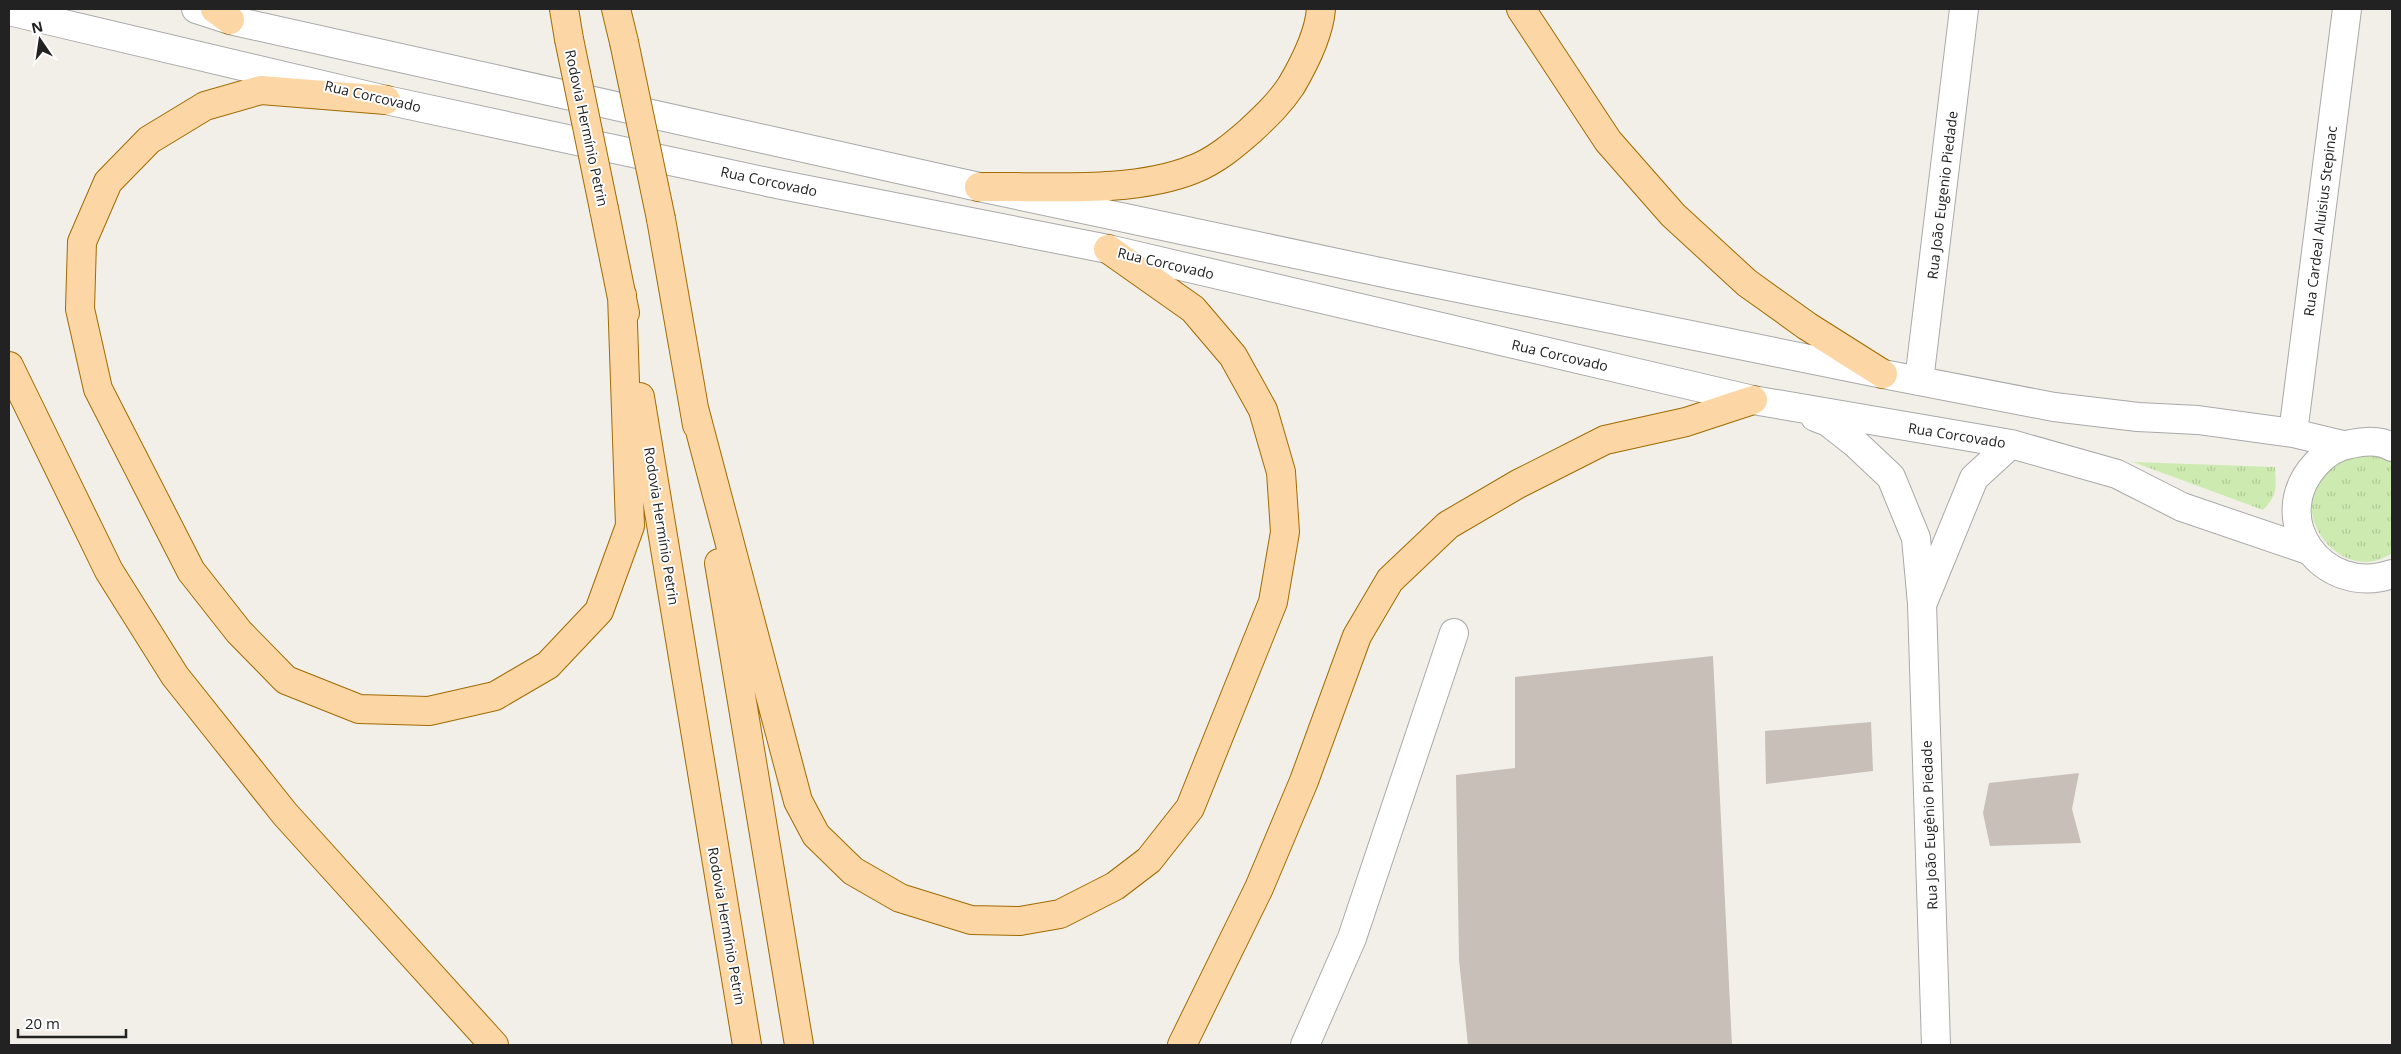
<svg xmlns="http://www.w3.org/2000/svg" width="2401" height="1054" viewBox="0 0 2401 1054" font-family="'Open Sans',sans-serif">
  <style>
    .grass { fill: url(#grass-tufts) }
    .building { fill: #c7bfb8 }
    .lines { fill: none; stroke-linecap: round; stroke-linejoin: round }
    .minor-casing { stroke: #a9a9a9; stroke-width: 30 }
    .major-casing { stroke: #a06b00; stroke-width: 30 }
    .minor { stroke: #fff; stroke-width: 28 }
    .major { stroke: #fcd6a4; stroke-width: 28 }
    .major-bridge-casing { stroke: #a06b00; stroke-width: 30; stroke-linecap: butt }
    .major-bridge { stroke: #fcd6a4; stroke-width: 28 }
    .labels { text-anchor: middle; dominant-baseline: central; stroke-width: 4; stroke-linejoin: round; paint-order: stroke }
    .street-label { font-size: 14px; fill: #222; stroke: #fff }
  </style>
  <defs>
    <pattern id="grass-tufts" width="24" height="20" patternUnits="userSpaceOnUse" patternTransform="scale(1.25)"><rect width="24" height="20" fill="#cdebb0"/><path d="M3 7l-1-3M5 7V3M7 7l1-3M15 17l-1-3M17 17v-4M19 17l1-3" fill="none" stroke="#b0c997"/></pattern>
  </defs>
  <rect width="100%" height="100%" fill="#f2efe9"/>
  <!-- grass -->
  <path class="grass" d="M2356 455H2373L2392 461V553C2336 593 2263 487 2356 455Z
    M2133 462 2275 467C2276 487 2278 495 2263 510Z"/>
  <!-- building -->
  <path class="building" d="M1713 656 1732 1045H1468L1459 960 1456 775 1515 768V677Z
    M1871 722 1873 771 1766 784 1765 731Z
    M2079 773 2072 809 2081 843 1990 846 1983 813 1989 783Z"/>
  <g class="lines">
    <defs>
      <path id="minor" d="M196 9 230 20 979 187 1394 275 1883 374 2054 407 2138 417 2198 420 2293 433 2343 445
        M9 11 386 100 772 183 1108 249 1753 400 2011 444 2117 474 2182 507 2311 551
        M1919 381 1964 9
        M1815 417 1828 422 1856 444 1891 477 1916 538 1922 604 1936 1045
        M2293 433 2347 9
        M2392 447C2380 440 2364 441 2351 444 2338 446 2325 454 2316 464 2265 519 2323 598 2392 574
        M1924 600 1974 478 2011 444
        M1305 1045 1352 938 1454 633"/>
      <path id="major" d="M215 9 230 20
        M564 9 569 39
        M616 9 624 42
        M1521 9 1608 141 1673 215 1747 283 1807 326 1883 374
        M386 100 261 90 205 106 149 140 108 182 82 242 80 309 98 389 191 571 239 632 286 680 359 709 429 711 495 696 548 665 599 611 630 526 622 295
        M979 187C1046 186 1133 194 1194 169 1215 161 1234 145 1250 131 1266 116 1279 104 1291 86 1304 64 1319 34 1321 9
        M604 209 625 313
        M661 219 697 425
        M9 366 109 571 175 676 285 814 494 1045
        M640 397 747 1045
        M694 408 798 801 816 835 853 871 900 898 971 920 1020 921 1060 914 1115 886 1149 860 1190 808 1273 602 1285 532 1281 472 1263 410 1233 356 1193 309 1108 249
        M719 563 799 1045
        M1182 1045 1259 888 1304 781 1357 636 1390 580 1448 525 1518 484 1605 440 1686 422 1753 400"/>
    </defs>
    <!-- minor casing -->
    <use href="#minor" class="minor-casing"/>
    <!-- major casing -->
    <use href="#major" class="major-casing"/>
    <!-- minor -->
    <use href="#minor" class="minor"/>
    <!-- major -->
    <use href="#major" class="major"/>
    <defs>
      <path id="major-bridge" d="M569 39 604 209
        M624 42 661 219"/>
    </defs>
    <!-- major-bridge casing -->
    <use href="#major-bridge" class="major-bridge-casing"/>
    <!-- major-bridge -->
    <use href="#major-bridge" class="major-bridge"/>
  </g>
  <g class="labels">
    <!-- street labels -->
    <g class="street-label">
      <text transform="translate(373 96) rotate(13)">Rua Corcovado</text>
      <text transform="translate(587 128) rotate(78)">Rodovia Hermínio Petrin</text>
      <text transform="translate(769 181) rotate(12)">Rua Corcovado</text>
      <text transform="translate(1942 195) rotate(-83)">Rua João Eugenio Piedade</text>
      <text transform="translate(2320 221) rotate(-83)">Rua Cardeal Aluisius Stepinac</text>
      <text transform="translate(1166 263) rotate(13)">Rua Corcovado</text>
      <text transform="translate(1560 355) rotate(13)">Rua Corcovado</text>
      <text transform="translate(1957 435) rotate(9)">Rua Corcovado</text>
      <text transform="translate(662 526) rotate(81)">Rodovia Hermínio Petrin</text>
      <text transform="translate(1929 825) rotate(-92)">Rua João Eugênio Piedade</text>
      <text transform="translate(727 926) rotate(80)">Rodovia Hermínio Petrin</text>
    </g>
  </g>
  <!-- border -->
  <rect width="2401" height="1054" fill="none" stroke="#222222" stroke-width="20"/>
  <!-- north arrow -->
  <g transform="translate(40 40) rotate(347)" stroke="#ffffff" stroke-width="4" paint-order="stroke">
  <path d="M0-4L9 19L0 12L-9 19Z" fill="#222222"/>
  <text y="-8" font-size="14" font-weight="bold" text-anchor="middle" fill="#222222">N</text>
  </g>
  <!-- scale -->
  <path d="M18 1029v8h108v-8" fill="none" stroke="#222222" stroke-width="2.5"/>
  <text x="25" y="1029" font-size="15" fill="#222222" stroke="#ffffff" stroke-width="4" paint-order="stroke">20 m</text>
</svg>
